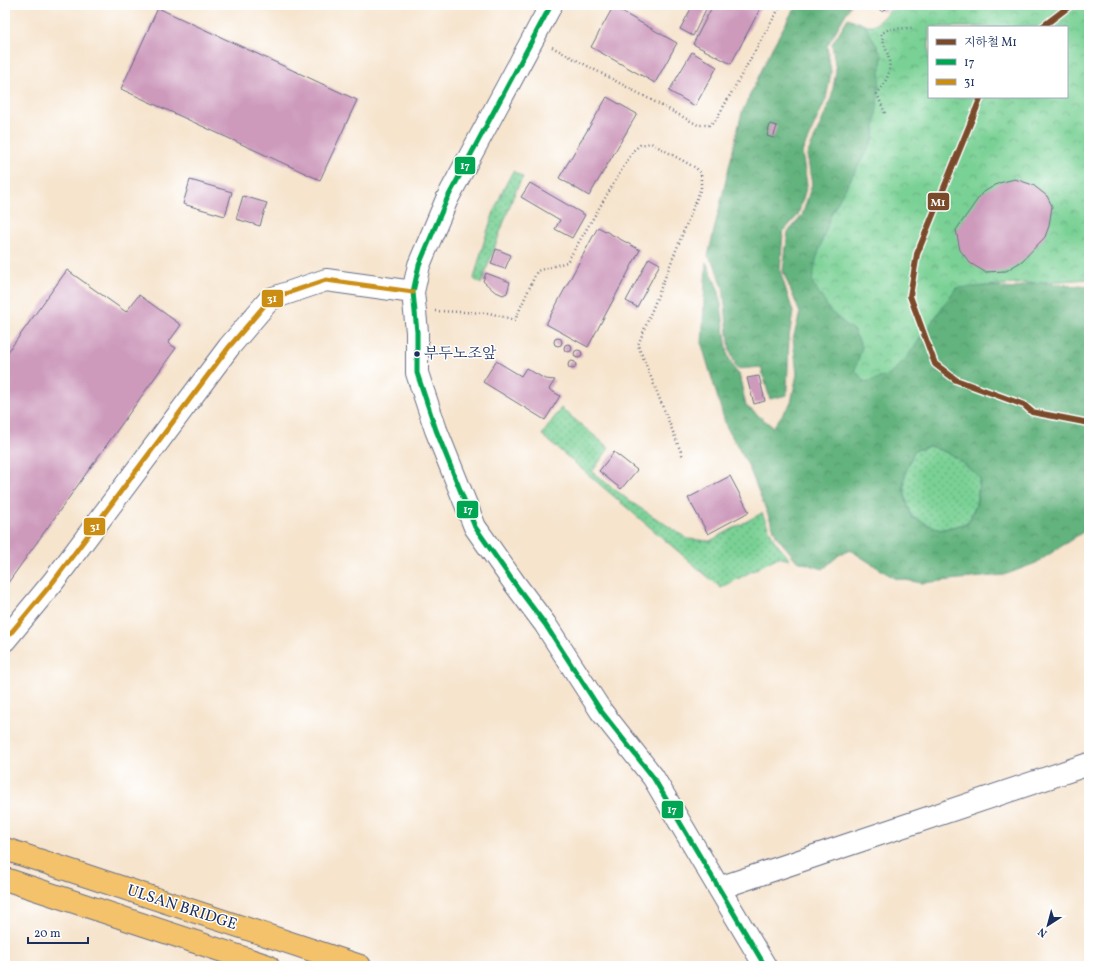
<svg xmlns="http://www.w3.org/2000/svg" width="1094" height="971" viewBox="0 0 1094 971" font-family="Vollkorn,'Noto Serif KR',serif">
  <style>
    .grass { fill: url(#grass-dots); stroke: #4a807a }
    .forest { fill: url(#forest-crowns); stroke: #3f716e; fill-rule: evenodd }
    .park { fill: url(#park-crowns); stroke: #4a807a; fill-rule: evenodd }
    .building { fill: #cd9abc }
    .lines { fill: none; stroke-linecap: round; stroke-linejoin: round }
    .minor-casing { stroke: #686e85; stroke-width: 24 }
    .highway-casing { stroke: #686e85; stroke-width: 24 }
    .path { stroke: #686e85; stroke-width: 2.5; stroke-dasharray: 1 3; stroke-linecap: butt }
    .minor { stroke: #fff; stroke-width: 22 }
    .highway { stroke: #f4c26a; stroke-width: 22 }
    .bus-1-casing { stroke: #fff; stroke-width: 8 }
    .bus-2-casing { stroke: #fff; stroke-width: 8 }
    .bus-1 { stroke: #00a651; stroke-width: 5 }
    .bus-2 { stroke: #cb8e13; stroke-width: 5 }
    .metro-1-casing { stroke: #fff; stroke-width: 9 }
    .metro-1 { stroke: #7a4b2a; stroke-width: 6 }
    .bus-dot { fill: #1b2f5e; stroke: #fff; stroke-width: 1.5 }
    .labels { text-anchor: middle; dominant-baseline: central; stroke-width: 3; stroke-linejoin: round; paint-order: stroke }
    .bus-label { font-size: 15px; fill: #1b2f5e; stroke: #fff; text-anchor: start }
    .street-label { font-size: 16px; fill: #1b2f5e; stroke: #fff }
    .line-badge { stroke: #fff; stroke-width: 1.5 }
    .badge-label { font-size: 11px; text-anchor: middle; font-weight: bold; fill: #fff }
  </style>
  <defs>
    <pattern id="grass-dots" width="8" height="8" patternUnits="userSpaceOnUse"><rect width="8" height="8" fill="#7ad195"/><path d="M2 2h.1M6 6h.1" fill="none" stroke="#63aa7d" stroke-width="1.8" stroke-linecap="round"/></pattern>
    <pattern id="forest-crowns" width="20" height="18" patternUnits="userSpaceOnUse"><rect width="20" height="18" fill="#63b37e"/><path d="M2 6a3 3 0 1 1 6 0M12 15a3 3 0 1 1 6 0" fill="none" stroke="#51926a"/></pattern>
    <pattern id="park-crowns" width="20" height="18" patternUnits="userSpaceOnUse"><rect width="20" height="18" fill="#7ad195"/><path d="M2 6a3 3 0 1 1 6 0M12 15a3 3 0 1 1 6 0" fill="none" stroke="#63aa7d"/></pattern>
  </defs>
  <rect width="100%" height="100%" fill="#fff"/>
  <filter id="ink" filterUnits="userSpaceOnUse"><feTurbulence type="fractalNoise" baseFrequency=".025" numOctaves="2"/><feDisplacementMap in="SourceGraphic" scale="8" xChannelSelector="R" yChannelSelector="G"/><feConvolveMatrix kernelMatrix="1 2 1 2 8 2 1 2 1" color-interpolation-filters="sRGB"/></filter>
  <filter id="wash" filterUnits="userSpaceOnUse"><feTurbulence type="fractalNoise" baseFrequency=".012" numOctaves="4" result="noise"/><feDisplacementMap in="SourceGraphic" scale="16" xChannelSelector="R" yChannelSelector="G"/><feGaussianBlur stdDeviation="0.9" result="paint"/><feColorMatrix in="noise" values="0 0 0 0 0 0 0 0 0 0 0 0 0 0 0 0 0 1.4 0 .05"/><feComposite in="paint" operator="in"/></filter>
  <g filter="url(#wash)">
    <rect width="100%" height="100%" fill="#f6e4cd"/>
    <!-- grass -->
    <path class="grass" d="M513 171 523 177 515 192 481 284 474 279C483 243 494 204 513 171Z
      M561 408 609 448 592 472 631 502 688 539 710 541 762 513 774 540 790 560 778 557 721 588 542 435Z
      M929 446C954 454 961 460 980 479L976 505 968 523 940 530 912 517 905 497 904 475 914 451Z"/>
    <!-- forest -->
    <path class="forest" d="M796 5H851L827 46 831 72 826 99 802 152 807 185 798 215 783 232 780 271 793 312 789 337 787 395 770 399 761 367 737 369 730 351 723 287 715 266 708 256 742 112 772 48Z
      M848 18 865 25 882 55V99L874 138 831 214V312L854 331 888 376 908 355 956 288 976 284 1012 289 1036 282 1089 287V528L1036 563 1004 575 960 579 922 583 894 578 850 550 839 555 823 569 797 561 777 537 748 465 726 426 702 345 706 262 719 291 728 356 735 370 739 374 746 406 773 427 791 403 797 374 793 339 800 313 783 271 788 232 802 216 812 184 807 155 831 100 836 71 832 44ZM929 446C954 454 961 460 980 479L976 505 968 523 940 530 912 517C901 487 901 481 914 451Z"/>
    <!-- park -->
    <path class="park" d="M895 5H1089V279L956 288 907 357 888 376 865 382 855 370 862 347 854 331 831 312 812 282 816 260 831 214 874 138 882 55 865 25H875ZM929 27H1067V97H929Z"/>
    <g id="blocks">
      <!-- building -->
      <path class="building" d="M693 5H708L693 36 680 29Z
        M713 5H762L731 64 693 44Z
        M880 5H890L883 12 877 8Z
        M613 7 677 43 655 83 591 47Z
        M158 8 357 100 320 180 121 89Z
        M692 52 717 67 695 106 669 91Z
        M607 97 637 114 589 196 559 178Z
        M770 124 777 126 773 138 767 136Z
        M1015 179 1033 185 1047 196 1052 206 1049 226 1045 237 1022 261 1006 271 985 272 970 263 960 250 956 230 982 193 999 183Z
        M190 180 232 192 225 216 183 204Z
        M530 183 585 215 572 238 555 229 560 220 521 197Z
        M243 196 267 203 260 226 236 219Z
        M598 227 640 250 588 347 546 324Z
        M496 249 511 255 505 269 491 264Z
        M649 258 660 264 637 307 626 301Z
        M67 270 126 312 139 295 181 325 168 343 176 348 5 587V356Z
        M486 273 510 282 507 293 503 295 494 291 483 281Z
        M554 342a4 4 0 1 1 8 0a4 4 0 1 1-8 0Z
        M564 348a4 4 0 1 1 8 0a4 4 0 1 1-8 0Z
        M574 354a4 4 0 1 1 8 0a4 4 0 1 1-8 0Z
        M568 365a4 4 0 1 1 8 0a4 4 0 1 1-8 0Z
        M496 361 521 376 526 368 545 379 555 380 549 389 560 396 545 420 483 382Z
        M759 376 765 401 754 404 747 378Z
        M614 452 637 470 621 489 599 471Z
        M730 476 749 512 708 534 688 498Z"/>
    </g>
  </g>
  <g filter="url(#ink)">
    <use href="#blocks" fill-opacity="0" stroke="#686e85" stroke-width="1"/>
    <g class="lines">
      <defs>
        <path id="minor" d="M551 5 447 199 419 265 413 292 417 332V373L436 430 475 527 515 584 545 624 601 711 653 777 765 966
          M5 640 53 582 229 347 270 299 326 280 413 292
          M719 888 1089 764"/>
        <path id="highway" d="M5 849 360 966
          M5 879 268 966"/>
      </defs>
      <!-- minor casing -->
      <use href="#minor" class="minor-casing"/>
      <!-- highway casing -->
      <use href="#highway" class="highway-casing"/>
      <!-- path -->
      <path class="path" d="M552 47 698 125H709L716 120 781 5
        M885 113 877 94C896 69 890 62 881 34L889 29 912 28
        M435 311 489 313 515 320 537 271 567 262 633 151 640 145 651 143 696 168 701 173V188L638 345 683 457"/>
      <!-- minor -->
      <use href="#minor" class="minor"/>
      <!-- highway -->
      <use href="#highway" class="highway"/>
      <defs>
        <path id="bus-1" d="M551 5 447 199 419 265 413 292 417 332V373L436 430 475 527 515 584 545 624 601 711 653 777 765 966"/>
        <path id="bus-2" d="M5 640 53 582 229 347 270 299 326 280 413 292"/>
      </defs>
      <!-- bus-1 casing -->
      <use href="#bus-1" class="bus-1-casing"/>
      <!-- bus-2 casing -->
      <use href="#bus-2" class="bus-2-casing"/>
      <!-- bus-1 -->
      <use href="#bus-1" class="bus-1"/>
      <!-- bus-2 -->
      <use href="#bus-2" class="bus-2"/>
      <defs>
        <path id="metro-1" d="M1042 27 1071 5
          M981 97 917 254 910 296 935 364 956 380 1024 405 1032 412 1089 423"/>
      </defs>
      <!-- metro-1 casing -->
      <use href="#metro-1" class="metro-1-casing"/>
      <!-- metro-1 -->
      <use href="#metro-1" class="metro-1"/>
    </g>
  </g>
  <!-- markers -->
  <circle class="bus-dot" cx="417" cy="354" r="3.5"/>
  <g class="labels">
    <!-- bus labels -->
    <g class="bus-label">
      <text x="424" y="354">부두노조앞</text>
    </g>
    <!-- street labels -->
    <g class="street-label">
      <text transform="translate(182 908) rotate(18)">ULSAN BRIDGE</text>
    </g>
  </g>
  <g class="line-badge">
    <rect x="454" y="156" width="22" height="19" rx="4" fill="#00a651"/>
    <rect x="927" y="192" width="23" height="19" rx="4" fill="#7a4b2a"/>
    <rect x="261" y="289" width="23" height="19" rx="4" fill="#cb8e13"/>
    <rect x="456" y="500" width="23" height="19" rx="4" fill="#00a651"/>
    <rect x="83" y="517" width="23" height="19" rx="4" fill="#cb8e13"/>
    <rect x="661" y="800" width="23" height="19" rx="4" fill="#00a651"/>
  </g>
  <g class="badge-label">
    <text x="465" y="169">17</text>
    <text x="938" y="206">M1</text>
    <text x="272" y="302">31</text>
    <text x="468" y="513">17</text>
    <text x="95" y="530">31</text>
    <text x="672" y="813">17</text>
  </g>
  <!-- margin -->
  <rect width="1094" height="971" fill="none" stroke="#fff" stroke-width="20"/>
  <!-- legend -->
  <rect x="928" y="26" width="140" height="72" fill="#ffffff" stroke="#a4acbf"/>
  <rect x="936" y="39" width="20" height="6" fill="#7a4b2a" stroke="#a4acbf"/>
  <text x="964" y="46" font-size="12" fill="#1b2f5e">지하철 M1</text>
  <rect x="936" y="59" width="20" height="6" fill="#00a651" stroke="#a4acbf"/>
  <text x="964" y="66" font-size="12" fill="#1b2f5e">17</text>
  <rect x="936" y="79" width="20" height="6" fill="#cb8e13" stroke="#a4acbf"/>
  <text x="964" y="86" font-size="12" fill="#1b2f5e">31</text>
  <!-- north arrow -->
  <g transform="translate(1048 925) rotate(216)" stroke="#ffffff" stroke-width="3" paint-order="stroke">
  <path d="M0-3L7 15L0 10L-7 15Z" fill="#1b2f5e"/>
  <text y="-6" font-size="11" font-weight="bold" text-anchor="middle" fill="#1b2f5e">N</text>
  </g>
  <!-- scale -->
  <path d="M28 937v6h60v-6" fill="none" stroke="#1b2f5e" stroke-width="2"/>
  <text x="34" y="937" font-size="12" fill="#1b2f5e" stroke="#ffffff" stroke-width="3" paint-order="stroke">20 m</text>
</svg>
